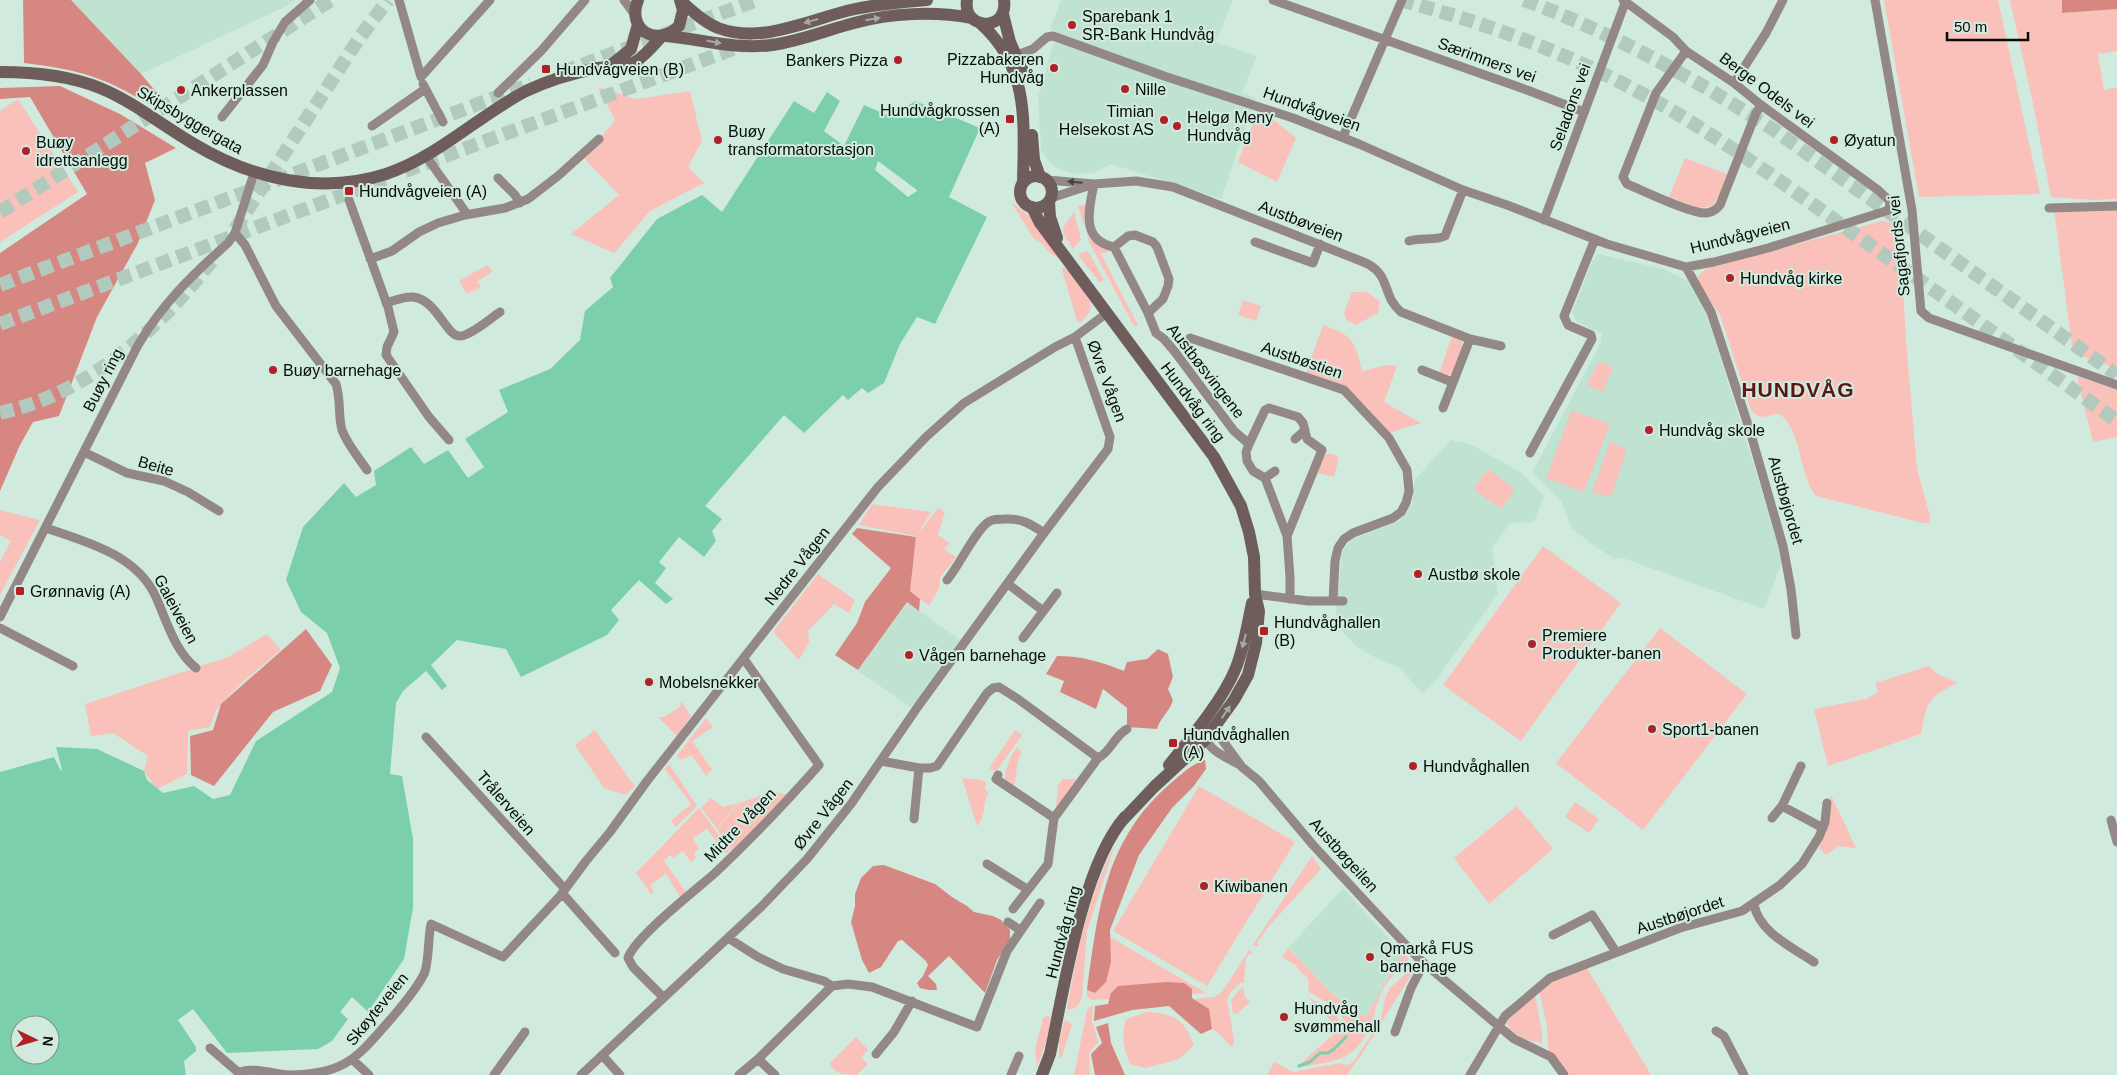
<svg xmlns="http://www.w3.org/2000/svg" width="2117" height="1075" viewBox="0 0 2117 1075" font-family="Arial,sans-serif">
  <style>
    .built { fill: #c0e3d1 }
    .green { fill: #fac0ba }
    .forest { fill: #d78781 }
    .water { fill: #7bd0ab; fill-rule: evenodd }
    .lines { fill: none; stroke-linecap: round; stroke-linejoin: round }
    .stream { stroke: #7bd0ab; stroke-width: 3 }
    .trunk-tunnel { stroke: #b2cabe; stroke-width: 14; stroke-dasharray: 14 7; stroke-linecap: butt }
    .minor { stroke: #948887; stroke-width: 9 }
    .secondary { stroke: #6e5d5b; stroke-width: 12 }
    .oneway { fill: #a4aba3 }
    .oneway2 { fill: #454442 }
    .poi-dot { fill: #b22027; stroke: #d0ebde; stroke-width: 2 }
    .labels { text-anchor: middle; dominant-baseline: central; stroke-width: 4; stroke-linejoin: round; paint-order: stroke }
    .poi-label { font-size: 16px; fill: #050d09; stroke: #d0ebde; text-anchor: start }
    .street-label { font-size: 16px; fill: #050d09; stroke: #d0ebde }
    .district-label { font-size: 21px; font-weight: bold; letter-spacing: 1px; fill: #5a1515; stroke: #d0ebde }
  </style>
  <rect width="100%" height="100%" fill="#d0ebde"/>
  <!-- built -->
  <path class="built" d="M71 0H294L295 2 141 74Z
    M1061 0H1233L1216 42 1257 56 1242 93 1256 98 1221 199 1111 164 1093 173 1075 174 1061 170 1051 164 1041 150 1038 96 1057 32 1050 29Z
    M1598 254 1664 269 1688 281 1705 308 1781 552V565L1764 609 1623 558 1615 559 1593 545 1571 528 1562 502 1532 473 1601 342 1602 334 1576 321 1572 312 1592 262Z
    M1451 440 1470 444 1522 473 1544 496 1534 522 1510 523 1492 548 1498 594 1434 683 1423 693 1398 667 1372 656 1357 647 1335 624 1342 553 1346 546 1353 539 1399 521 1406 513 1412 504 1415 479Z
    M907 602 960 640 911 707 858 671Z
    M1343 888 1402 953 1366 1017 1343 1004 1288 948Z"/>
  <!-- green -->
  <path class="green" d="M1884 0H1998L2040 194 1919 197Z
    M2010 0H2062V13L2117 9V51L2098 54 2104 90 2117 87V199L2092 200 2051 197 2033 103Z
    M598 87 636 99 690 91 702 141 688 167 704 183 650 211 614 253 571 234 619 195 584 158 615 120Z
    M18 99 78 192 0 242V111Z
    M1270 117 1296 138 1277 182 1238 162 1255 118Z
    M1685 158 1727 174 1719 196 1712 206 1699 208 1669 197Z
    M1011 202 1032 218 1059 258C1048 256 1045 242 1034 239Z
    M1087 204C1080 233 1085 238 1110 251L1101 254 1138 325 1137 327 1134 326 1089 242 1078 206Z
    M2117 208V369L2073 353 2054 210Z
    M1074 212 1081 240 1073 249 1064 235 1063 228Z
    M1882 221C1893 222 1896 225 1900 234L1906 341 1917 469 1930 516V523H1923L1816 496C1799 474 1803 441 1785 419 1774 405 1765 427 1751 410L1720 315 1699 285 1698 276 1706 269Z
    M1086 251 1089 253 1104 280 1100 283 1078 255Z
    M487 265 493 271 477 282 481 287 467 294 459 281Z
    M1064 267 1073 275 1091 303 1090 312 1080 323 1077 321 1062 269Z
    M1352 292H1367L1380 301 1378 313 1356 325 1346 320 1344 312Z
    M1243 300 1261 306 1256 321 1238 315Z
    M1323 325C1353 336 1355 340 1362 371L1386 365 1397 366 1384 402 1421 423 1389 433 1352 393 1306 373Z
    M1452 336 1462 340V348L1452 374 1446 376 1439 374Z
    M1599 361 1613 368 1602 392 1587 385Z
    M2077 376 2117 390V437L2093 442Z
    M1572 410 1610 424 1584 492 1546 478Z
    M1610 442 1627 450 1611 497 1592 492Z
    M1330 453 1339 457 1334 477 1317 473 1325 455Z
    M1488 469 1515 489 1501 509 1473 489Z
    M872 504 931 512 917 535 938 508 945 512 938 535 950 543 944 549 956 557 940 578 939 588 929 606 910 591 916 536 859 525Z
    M0 510 40 520 0 595V562L11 541 0 535Z
    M1543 546 1621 603 1521 741 1443 685Z
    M818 574 855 600 849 613 834 604 808 631 809 642 799 660 773 632Z
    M1660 628 1747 694 1643 830 1556 763Z
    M267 634 281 650 238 686 216 710 210 727 188 731 187 774 157 789 144 771 148 756 113 733 91 736 85 704 228 657Z
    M1929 666 1938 674 1958 683C1927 697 1927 702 1921 734L1828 766 1814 709 1866 699 1878 692 1875 683Z
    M681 701 691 716 677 736 658 717H664L680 707Z
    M706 718 713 727 692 741 712 769 706 776 692 755 680 760 677 756Z
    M595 730 635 787 625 795 604 788 575 745Z
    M1015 730 1022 735 996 772 989 768Z
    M1017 747 1022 752C1014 764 1019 774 1013 787L1005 780C1004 770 1011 755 1017 747Z
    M669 764 697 806 676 827 671 821 691 804 665 769Z
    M962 778 982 780 986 783 985 789 989 793C981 805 988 813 977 826Z
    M1063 779H1076L1078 781 1056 809 1058 785Z
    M1199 786 1295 842 1207 986 1113 931Z
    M772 792 787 794 732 851 717 829 739 803Z
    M1831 795 1856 848 1839 846 1826 855 1819 848 1825 830Z
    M711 798 723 807 738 803 717 828 701 808Z
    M1575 802 1599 819 1589 833 1565 817Z
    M1517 806 1553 849 1489 904 1454 858Z
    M699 808 730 850 726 854 707 829 693 838 699 849 694 853 696 858 691 862 683 851 673 858 670 855 664 861 686 892 680 897 666 873 651 885 654 892 651 894 636 873Z
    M1115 845 1087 931 1082 997C1080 1004 1076 1011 1067 1009 1077 952 1088 896 1115 845Z
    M1312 856 1321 869 1269 926 1257 943 1259 945 1257 947 1253 945Z
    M1110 937 1206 993 1192 994V989L1111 993 1110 999 1091 1000 1087 996V990L1096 993 1111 962Z
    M1288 948 1343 1004 1366 1017 1402 953 1409 959C1398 970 1386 981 1380 996 1375 1007 1375 1018 1368 1029H1354L1348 1026 1335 1007 1309 992 1308 979 1295 965 1282 957Z
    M1249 950 1253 952 1246 957 1244 983H1240L1231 992 1227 999 1234 1040V1044L1231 1047 1221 1035 1212 1029 1208 1009 1194 999 1214 997 1222 992Z
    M1412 968 1415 969 1362 1054 1347 1075H1267L1274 1062 1293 1072 1340 1063 1348 1065 1354 1061 1377 1027 1381 1019 1385 998 1390 988Z
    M1587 968 1651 1075H1570L1551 1057 1548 1048 1547 1026 1539 990 1551 981Z
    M1242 987H1243L1245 997 1250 1002 1237 1014H1233L1231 1000Z
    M1306 995 1322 1006 1332 1010 1346 1030 1366 1034C1350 1065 1326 1061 1296 1068L1339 1029Z
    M1535 995 1542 1033V1043C1531 1042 1498 1033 1510 1016 1516 1008 1527 1001 1535 995Z
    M1093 1005 1092 1021 1098 1042 1089 1053 1090 1075H1074L1087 1010Z
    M1147 1012C1175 1014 1184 1019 1194 1045L1179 1059 1146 1068 1130 1064C1123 1047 1121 1036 1126 1019Z
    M1047 1016 1051 1017 1046 1043 1037 1067 1035 1050 1043 1018Z
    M1065 1019 1072 1025 1061 1059 1059 1057V1042Z
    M856 1037 868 1050 861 1057 868 1064 857 1075C846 1075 834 1075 830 1063Z"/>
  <!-- forest -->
  <path class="forest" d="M23 0H71L141 74 158 94 150 105C105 77 76 69 24 63Z
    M2062 0H2117V9L2062 13Z
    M60 86 120 114 176 148 145 163 155 200 138 243 97 317 59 416 33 422 20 445 0 491V253L87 194 30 97 0 99V88Z
    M857 528 916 537 910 591 920 599 919 611 907 602 858 670 835 655 857 623 865 602 891 568 852 534Z
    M306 629 332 665 320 691 273 712 214 786 191 775 190 736 213 730 221 704Z
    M1158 649 1168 654 1173 677 1168 689 1173 700C1170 711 1160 718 1157 729L1127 727V708L1103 689 1096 709 1060 692 1064 681 1046 674 1057 656C1082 656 1101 662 1124 671L1127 662 1147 659Z
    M1205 760 1206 769 1193 787 1172 808 1139 855 1110 930 1111 962 1106 982 1095 993 1087 990C1098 910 1105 839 1171 783 1182 774 1191 764 1205 760Z
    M884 865 935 884 952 897 967 906 974 912 993 916 1001 920 1010 930V940L997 960 985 993 949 956 928 976 936 984 937 990H929L920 988 917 983 923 976 928 965 926 961 902 940 898 941 881 967 869 973 862 960 851 922 855 906V894L861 878 873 866Z
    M1166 982 1184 983 1192 989V998L1209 1009 1212 1029 1201 1034 1169 1006 1132 1010 1094 1021 1095 1006 1108 1004 1111 993 1118 986Z
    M1108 1023 1111 1043 1125 1075H1095L1091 1054 1102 1043 1096 1027Z"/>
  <!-- water -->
  <path class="water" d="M827 92 840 101 824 131 844 146 864 105 892 117 915 101 980 128 949 197 987 217 935 324 917 317 900 344 884 383 868 393 862 388 848 400 843 395 804 433 784 415 705 506 722 519 712 531 716 541 704 557 679 537 659 562 666 568 655 583 673 599 666 604 639 580 611 610 619 620 607 635 521 677 506 649 457 640 431 665 447 686 442 690 426 671 403 691 396 703 390 774 402 776 413 839V908L404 959 368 1012 352 997 340 1012 348 1019 332 1041 318 1049 227 1053 193 1009 178 1020 196 1047V1051L184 1061 186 1075H0V772L54 757 61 771 62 770 56 747 97 749 144 771 147 780 163 793 194 786 213 799 230 795 256 741 332 692 340 668 327 633 301 612 286 580 303 527 344 483 356 497 376 485 374 471 411 447 424 464 448 450 468 478 484 467 465 439 508 412 499 390 550 369 580 340 585 311 613 287 610 278 657 219 702 195 722 212 794 101 814 113ZM878 161 917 190V191L908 197 875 170ZM20 1025H50V1055H20Z"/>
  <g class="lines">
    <!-- stream -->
    <path class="stream" d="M1299 1066 1310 1062 1320 1053H1328L1334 1049 1346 1037"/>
    <!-- trunk-tunnel -->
    <path class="trunk-tunnel" d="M1400 0C1471 19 1540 43 1606 75 1694 118 1773 176 1853 233 1941 295 2029 358 2117 421
      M1524 0C1615 34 1696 79 1777 132L2117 375
      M563 72 757 0
      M405 171 776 33
      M0 212 331 0
      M235 229 360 37 388 0
      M0 285 531 84
      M0 324 385 179
      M0 413C90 393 159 329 214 258"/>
    <!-- minor -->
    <path class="minor" d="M399 0 421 77 490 0
      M624 0 635 15
      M1273 0 1527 90 1579 110
      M1875 0 1912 210 1921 311 1929 318 2117 385
      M1686 51 1656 93 1623 177 1627 184C1642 190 1693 215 1707 213 1713 212 1717 209 1720 205L1756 113 1761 105
      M1017 55 1033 49 1047 37 1053 36 1164 76 1293 118 1359 144 1463 190 1507 205 1607 244 1686 267 1714 262 1768 248 1889 210 1890 201 1878 190 1761 105 1734 83 1686 51 1673 37 1623 0
      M1734 83 1766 33 1783 0
      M423 84 443 122
      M498 93 541 51 585 0
      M222 117 263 65 273 42 285 22 310 0
      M372 126 425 89
      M1343 137 1402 0
      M426 156 467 214
      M498 178 515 195 520 203
      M1047 180 1094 184 1051 198
      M349 200 388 307 394 332 387 347 386 355 429 417 449 440
      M2049 208 2117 206
      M1544 220 1625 3
      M235 233 245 245 276 306 336 384C341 400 338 416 342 430 347 444 359 458 367 470
      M1409 241C1420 237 1435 241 1445 236L1463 190
      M1255 242 1313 263 1320 244
      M1114 247 1128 236 1135 235 1153 242 1157 247 1169 279 1168 286 1163 299 1148 313
      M370 259 392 251 419 232 438 223 465 215 505 208 528 199 558 176 599 139
      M1686 267 1711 312 1750 431 1783 546 1791 589 1796 635
      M386 303C395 301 403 296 413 297 438 300 446 338 461 336 471 335 491 318 500 312
      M1190 338 1344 390 1389 438 1407 470 1409 491 1406 503 1401 512 1393 518 1353 533 1344 539 1338 548 1335 561 1333 601
      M1422 370 1452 382
      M1443 408 1470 339
      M1295 439 1305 430
      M1249 444 1265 410 1269 408 1298 417 1303 423 1307 439 1322 450 1287 536
      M84 452 127 473 164 481 188 492 219 511
      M1530 453 1592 339 1591 335 1568 325 1564 316 1595 239
      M1265 478 1275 471
      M46 528C86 542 135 554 155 595 167 621 174 650 196 668
      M947 580C958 568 977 527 990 521 994 519 1000 519 1005 519 1021 518 1031 524 1044 533
      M1008 584 1042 610
      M1255 594 1308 601H1343
      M1290 599V577L1287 536 1265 478 1253 471 1247 461 1246 452 1249 444 1234 431 1175 352 1164 339 1156 333 1148 313 1114 247C1080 240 1089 209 1094 184L1136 181 1173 187 1361 261C1393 273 1380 294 1401 312L1470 339 1501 346
      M0 617 138 345C163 303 192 275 228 243L235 233 254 173
      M0 628 73 666
      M1023 638 1057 593
      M1209 727 1214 729 1242 767 1259 781 1313 845 1418 958 1514 1039 1551 1057 1564 1075
      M1204 734C1208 751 1226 757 1240 765
      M426 737 565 889
      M881 761 919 768 914 819
      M1801 766 1782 806 1823 828
      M919 768H930L937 766 987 693 993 688 999 687 1018 699 1098 758
      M998 775 996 779 1054 818
      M1772 818 1782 806
      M2111 820 2117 842
      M987 864 1027 889
      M562 893 615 953
      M1754 905C1760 933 1792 947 1814 962
      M1013 909 1048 864 1054 818 1098 758C1111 752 1114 736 1127 729
      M1008 922 1020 930
      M1553 935 1592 915 1616 952
      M728 938 758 957 783 969 824 981 832 986 848 984 872 987 977 1027 1007 951 1040 903
      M663 997 633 967 628 958C634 938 696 890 715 873 749 841 788 800 819 765L744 659
      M1716 1031 1724 1036 1744 1075
      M1395 1032 1411 988 1424 963
      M210 1048 239 1073 238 1075
      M876 1054 894 1032 912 1001
      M602 1055 620 1075
      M758 1059 775 1075
      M353 1060 369 1075
      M239 1073C247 1066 276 1074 288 1075 344 1075 356 1059 390 1020 402 1006 416 990 424 974 429 964 428 937 431 924L503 957 560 896 586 861 610 832 647 781 878 487 926 437 964 403 1055 347 1075 337 1107 313
      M494 1075 525 1032
      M581 1075 762 906 807 859 851 804 919 705 1044 533 1108 449 1110 437 1075 337
      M739 1075 758 1059 832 986
      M1011 1075 1019 1056
      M1470 1075 1505 1016 1550 978 1680 928 1742 911 1780 885 1802 864 1819 837 1825 822 1827 803"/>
    <!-- secondary -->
    <path class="secondary" d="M638 0C626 30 657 48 679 26L683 10 680 0
      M967 0C965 13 972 22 985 24 999 23 1006 14 1004 0
      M681 1C692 11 704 22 718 28 763 45 812 18 855 9 879 4 903 2 927 0
      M1003 14 1010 42 1023 71
      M980 23C1030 67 1024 123 1023 183
      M666 36C701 39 736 50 772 45 800 41 827 30 854 23 891 13 934 11 972 18
      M611 65 631 49 638 24
      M0 72C34 72 68 75 100 88 134 102 163 126 194 144 252 179 321 195 386 174 439 156 478 116 526 91 549 80 573 73 598 68 609 66 625 68 635 62 645 56 654 45 662 36
      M1032 135 1034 160 1040 177
      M1020 192a16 16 0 1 1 32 0a16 16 0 1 1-32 0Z
      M1049 202 1050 217 1057 238
      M1032 207 1040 223 1214 457 1241 506 1249 532 1254 557 1255 594 1259 611 1256 643 1248 675 1234 700 1205 740 1154 787 1120 823
      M1169 765C1190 739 1222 701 1235 670 1244 649 1247 626 1252 603
      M1042 1075 1050 1054C1064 989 1082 866 1125 817"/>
  </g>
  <!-- one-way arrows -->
  <defs><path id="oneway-solid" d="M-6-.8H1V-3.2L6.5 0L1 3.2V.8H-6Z" transform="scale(1.25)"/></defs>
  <g class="oneway">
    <use href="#oneway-solid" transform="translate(873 19) rotate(-9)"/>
    <use href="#oneway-solid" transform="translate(811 21) rotate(164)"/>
    <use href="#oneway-solid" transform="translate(714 42) rotate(11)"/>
    <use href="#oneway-solid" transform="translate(1244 641) rotate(105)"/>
    <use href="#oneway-solid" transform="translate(1226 712) rotate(-55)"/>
  </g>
  <use class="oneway2" href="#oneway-solid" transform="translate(1075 182) rotate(-175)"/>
  <!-- markers -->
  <g class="poi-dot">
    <circle cx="1072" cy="25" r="5"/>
    <circle cx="898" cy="60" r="5"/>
    <circle cx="1054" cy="68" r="5"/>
    <rect x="541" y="64" width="10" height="10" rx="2.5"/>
    <circle cx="1125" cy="89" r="5"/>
    <circle cx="181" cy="90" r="5"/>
    <rect x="1005" y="114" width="10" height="10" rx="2.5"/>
    <circle cx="1164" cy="120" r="5"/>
    <circle cx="1177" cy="126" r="5"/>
    <circle cx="718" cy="140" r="5"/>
    <circle cx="1834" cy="140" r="5"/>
    <circle cx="26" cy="151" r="5"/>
    <rect x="344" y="186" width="10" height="10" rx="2.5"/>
    <circle cx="1730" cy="278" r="5"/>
    <circle cx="273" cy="370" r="5"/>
    <circle cx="1649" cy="430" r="5"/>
    <circle cx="1418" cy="574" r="5"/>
    <rect x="15" y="586" width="10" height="10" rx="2.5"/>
    <rect x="1259" y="626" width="10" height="10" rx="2.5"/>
    <circle cx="1532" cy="644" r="5"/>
    <circle cx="909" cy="655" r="5"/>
    <circle cx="649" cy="682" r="5"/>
    <circle cx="1652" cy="729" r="5"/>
    <rect x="1168" y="738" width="10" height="10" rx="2.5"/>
    <circle cx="1413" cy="766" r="5"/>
    <circle cx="1204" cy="886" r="5"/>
    <circle cx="1370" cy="957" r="5"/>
    <circle cx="1284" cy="1017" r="5"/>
  </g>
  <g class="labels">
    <!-- poi labels -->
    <g class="poi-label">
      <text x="1082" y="16">Sparebank 1<tspan x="1082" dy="18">SR-Bank Hundvåg</tspan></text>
      <text x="1044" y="59" text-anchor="end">Pizzabakeren<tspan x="1044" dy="18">Hundvåg</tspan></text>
      <text x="888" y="60" text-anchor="end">Bankers Pizza</text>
      <text x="556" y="69">Hundvågveien (B)</text>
      <text x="1135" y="89">Nille</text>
      <text x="191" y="90">Ankerplassen</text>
      <text x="1000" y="110" text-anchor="end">Hundvågkrossen<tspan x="1000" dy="18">(A)</tspan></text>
      <text x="1154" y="111" text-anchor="end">Timian<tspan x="1154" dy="18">Helsekost AS</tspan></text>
      <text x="1187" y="117">Helgø Meny<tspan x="1187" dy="18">Hundvåg</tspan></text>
      <text x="728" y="131">Buøy<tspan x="728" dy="18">transformatorstasjon</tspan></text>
      <text x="1844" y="140">Øyatun</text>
      <text x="36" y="142">Buøy<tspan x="36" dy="18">idrettsanlegg</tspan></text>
      <text x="359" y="191">Hundvågveien (A)</text>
      <text x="1740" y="278">Hundvåg kirke</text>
      <text x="283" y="370">Buøy barnehage</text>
      <text x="1659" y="430">Hundvåg skole</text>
      <text x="1428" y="574">Austbø skole</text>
      <text x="30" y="591">Grønnavig (A)</text>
      <text x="1274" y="622">Hundvåghallen<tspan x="1274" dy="18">(B)</tspan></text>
      <text x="1542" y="635">Premiere<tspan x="1542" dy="18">Produkter-banen</tspan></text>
      <text x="919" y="655">Vågen barnehage</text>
      <text x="659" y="682">Mobelsnekker</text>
      <text x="1662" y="729">Sport1-banen</text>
      <text x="1183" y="734">Hundvåghallen<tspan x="1183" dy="18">(A)</tspan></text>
      <text x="1423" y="766">Hundvåghallen</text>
      <text x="1214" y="886">Kiwibanen</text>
      <text x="1380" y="948">Qmarkå FUS<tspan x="1380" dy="18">barnehage</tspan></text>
      <text x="1294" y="1008">Hundvåg<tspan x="1294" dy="18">svømmehall</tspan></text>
    </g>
    <!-- street labels -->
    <g class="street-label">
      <text transform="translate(1487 60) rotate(20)">Særimners vei</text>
      <text transform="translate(1767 90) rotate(37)">Berge Odels vei</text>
      <text transform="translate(1570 107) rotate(-70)">Seladons vei</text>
      <text transform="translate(1312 109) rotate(20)">Hundvågveien</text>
      <text transform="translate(190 120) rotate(30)">Skipsbyggergata</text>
      <text transform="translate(1301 221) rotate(21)">Austbøveien</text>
      <text transform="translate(1740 236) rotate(-14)">Hundvågveien</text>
      <text transform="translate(1899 246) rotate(-96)">Sagafjords vei</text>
      <text transform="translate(1302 360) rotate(19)">Austbøstien</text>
      <text transform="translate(1206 371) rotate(52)">Austbøsvingene</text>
      <text transform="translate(103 380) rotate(-63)">Buøy ring</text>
      <text transform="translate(1107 381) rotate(70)">Øvre Vågen</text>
      <text transform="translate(1193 402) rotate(53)">Hundvåg ring</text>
      <text transform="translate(156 466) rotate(16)">Beite</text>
      <text transform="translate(1786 500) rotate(74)">Austbøjordet</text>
      <text transform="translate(797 566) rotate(-52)">Nedre Vågen</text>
      <text transform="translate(176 609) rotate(62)">Galeiveien</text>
      <text transform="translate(506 803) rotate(49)">Trålerveien</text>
      <text transform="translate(823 814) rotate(-52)">Øvre Vågen</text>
      <text transform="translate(740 825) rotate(-46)">Midtre Vågen</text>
      <text transform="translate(1344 855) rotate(48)">Austbøgeilen</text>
      <text transform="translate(1680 915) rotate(-18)">Austbøjordet</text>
      <text transform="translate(1063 932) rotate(-75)">Hundvåg ring</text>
      <text transform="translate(377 1009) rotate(-51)">Skøyteveien</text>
    </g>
    <!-- district labels -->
    <g class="district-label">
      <text x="1798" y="389">HUNDVÅG</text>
    </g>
  </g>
  <!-- north arrow -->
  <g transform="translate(35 1040) rotate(95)"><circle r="24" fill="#d0ebde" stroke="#7f9289"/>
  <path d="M0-4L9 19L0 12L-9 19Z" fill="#b22027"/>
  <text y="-8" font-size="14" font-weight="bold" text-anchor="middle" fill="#050d09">N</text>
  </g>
  <!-- scale -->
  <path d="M1947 32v8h81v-8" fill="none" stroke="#050d09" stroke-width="2.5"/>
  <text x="1954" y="32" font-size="15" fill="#050d09" stroke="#d0ebde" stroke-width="4" paint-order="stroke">50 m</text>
</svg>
